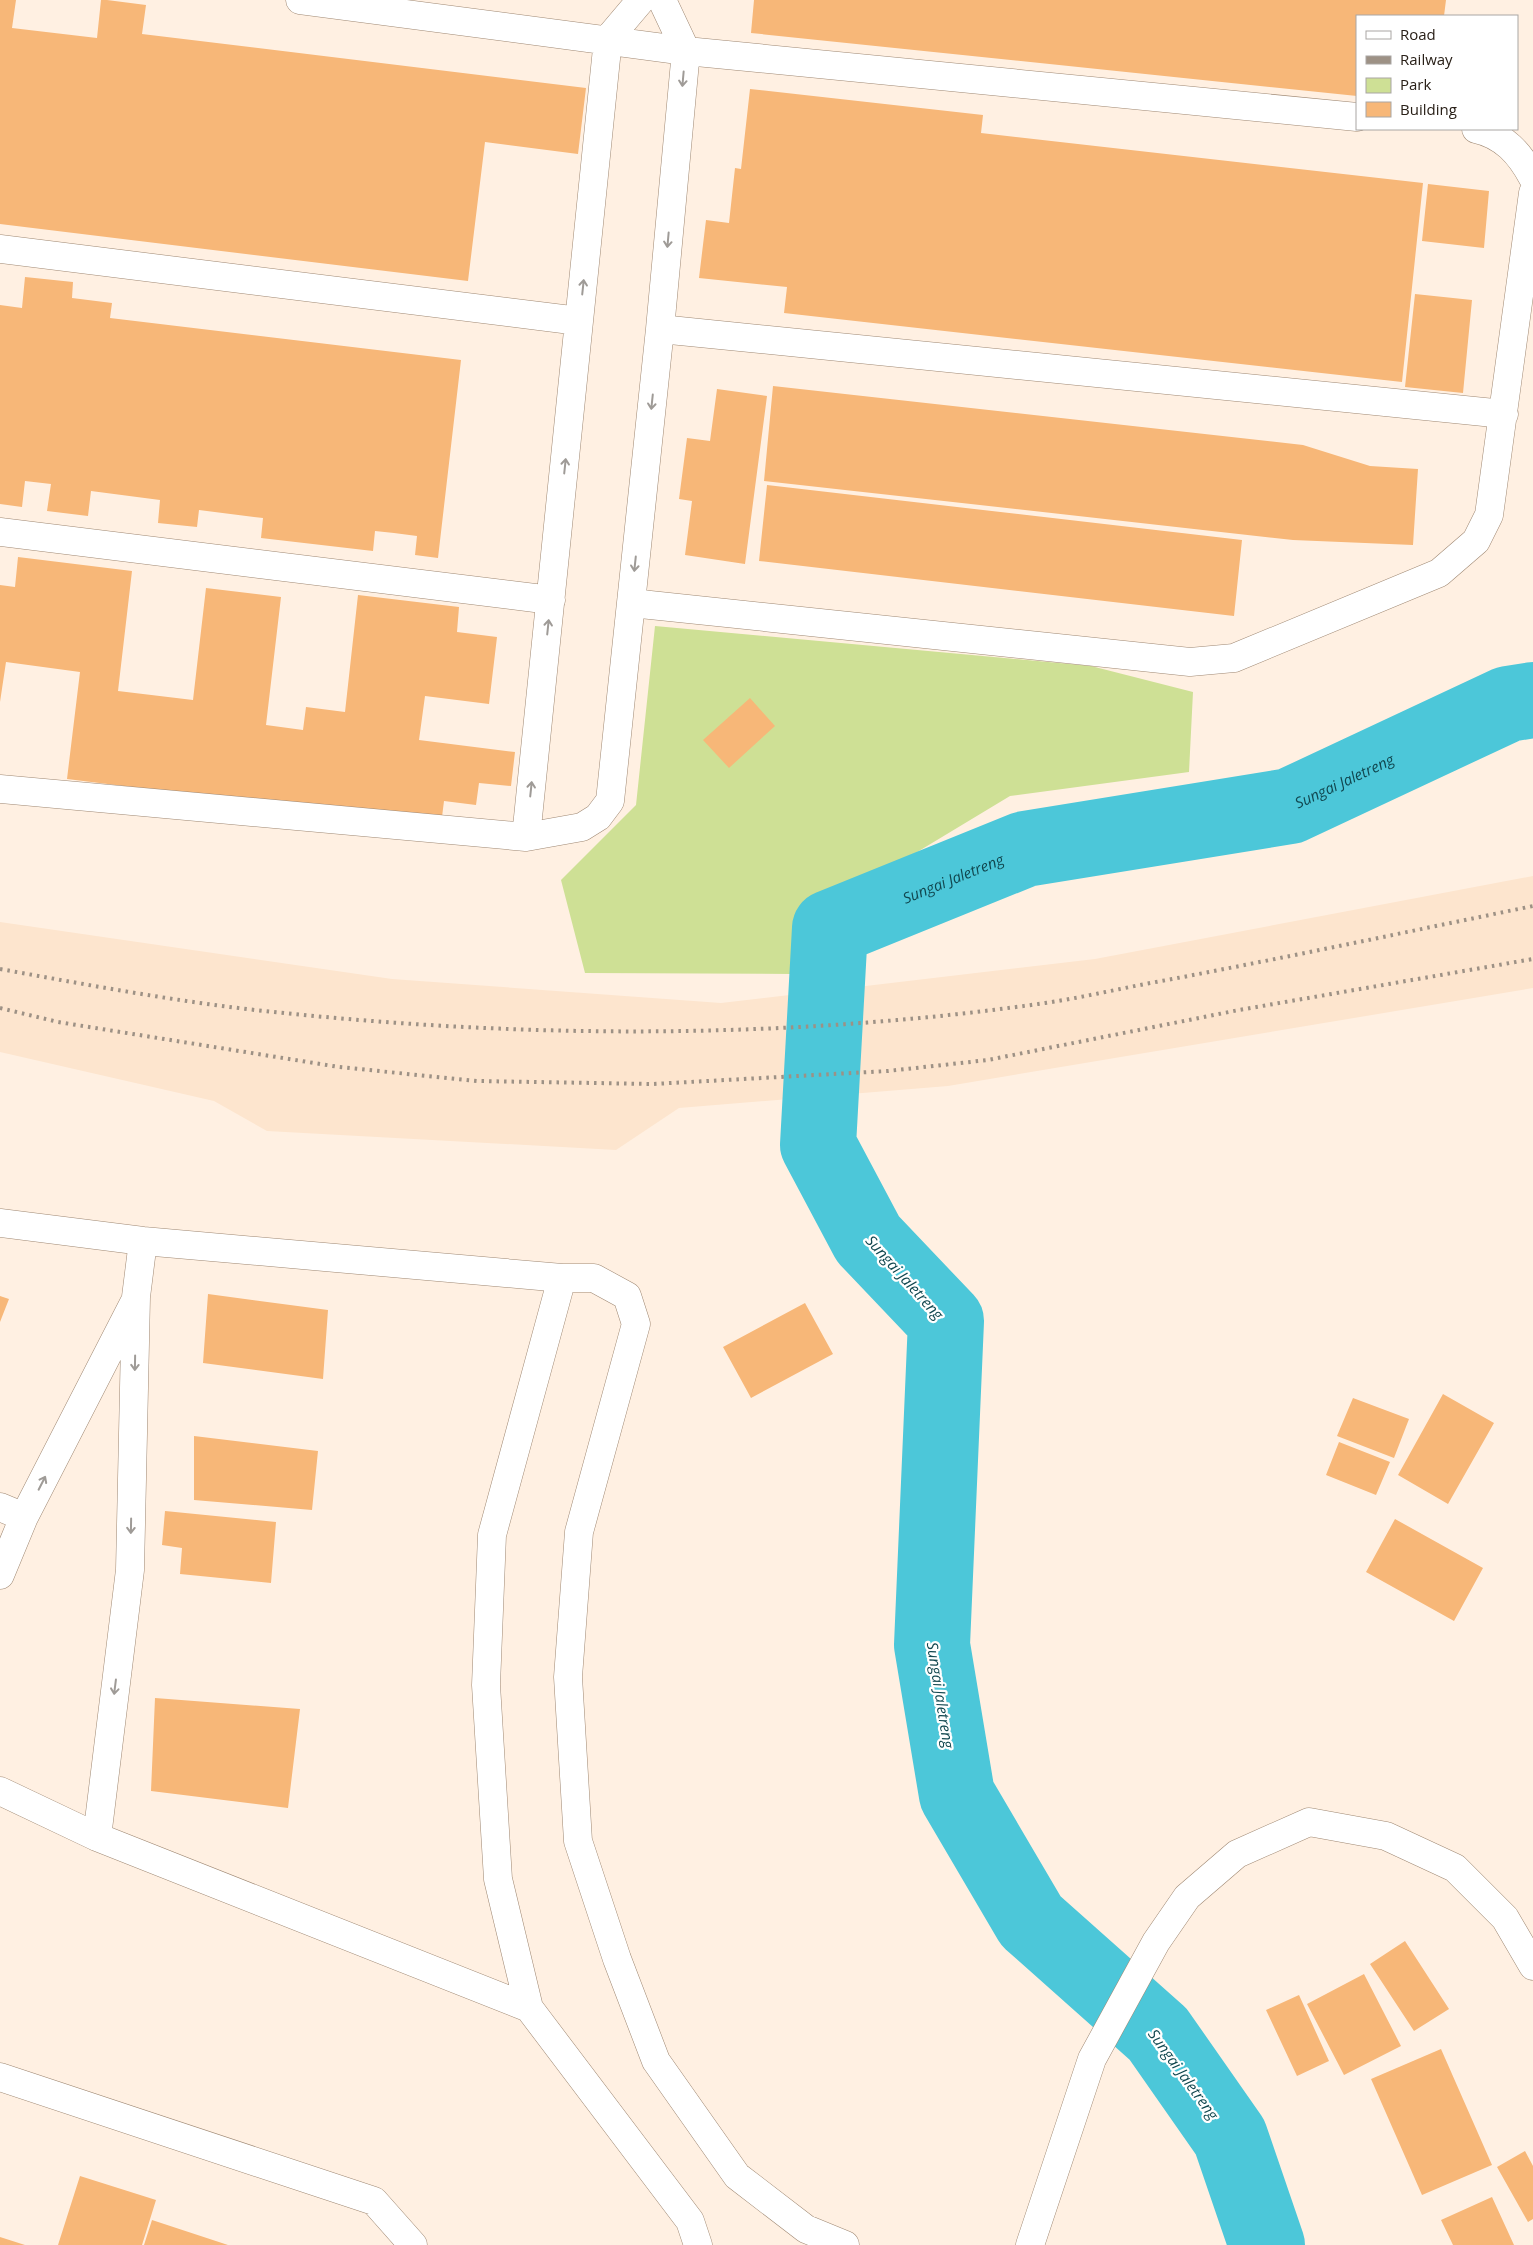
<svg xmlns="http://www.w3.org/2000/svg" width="1533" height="2245" viewBox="0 0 1533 2245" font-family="'Open Sans',sans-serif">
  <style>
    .built { fill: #fde5ce }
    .green { fill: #cee095 }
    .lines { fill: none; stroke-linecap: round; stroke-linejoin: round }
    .river { stroke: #4cc7d9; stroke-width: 76 }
    .building { fill: #f7b778 }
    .minor-casing { stroke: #9f8873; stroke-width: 29 }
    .minor { stroke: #fff; stroke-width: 28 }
    .rail { stroke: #9d9185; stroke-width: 4; stroke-dasharray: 2.5 5; stroke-linecap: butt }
    .oneway { stroke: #9f9b97 }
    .labels { text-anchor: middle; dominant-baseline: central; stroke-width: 4.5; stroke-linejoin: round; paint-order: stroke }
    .water-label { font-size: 15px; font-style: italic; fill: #11474f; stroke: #fff }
  </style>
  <rect width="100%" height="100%" fill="#fff0e2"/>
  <!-- built -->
  <path class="built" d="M1533 876V988L948 1086 679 1108 616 1150 267 1131 214 1101 0 1052V922L392 979 721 1003 1095 959Z"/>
  <!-- green -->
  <path class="green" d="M655 626 1091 666 1193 692 1189 772 1010 796 821 910 793 974 585 973 561 880 636 805Z"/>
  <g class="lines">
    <!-- river -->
    <path class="river" id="s1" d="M1267 2245 1230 2137 1158 2034 1031 1921 957 1795 932 1645 946 1321 868 1239 818 1145 830 928 1025 849 1290 806 1508 704 1533 700"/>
  </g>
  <!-- building -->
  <path class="building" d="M0 0H16L12 28 97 38 101 0H107L146 5 142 34 586 88 578 154 485 142 468 281 0 224Z
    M754 0H1446L1444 16H1357V96L751 33Z
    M750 89 983 115 981 133 1423 183 1402 382 784 313 787 287 699 278 706 220 729 223 735 168 741 169Z
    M1428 184 1489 191 1484 248 1422 241Z
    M25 277 73 282 72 298 112 303 110 318 461 360 438 558 415 555 417 536 394 533 375 531 373 551 261 538 263 518 199 510 197 527 158 523 160 500 91 491 88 516 47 511 51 484 25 481 22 507 0 504V305L22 308Z
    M1415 294 1472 300 1463 393 1405 387Z
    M773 386 1303 445 1370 466 1418 469 1413 545 1293 540 764 481Z
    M717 389 767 396 745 564 685 555 692 501 679 499 687 438 710 441Z
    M767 485 1242 540 1234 616 759 561Z
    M18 557 132 571 118 691 193 700 206 588 281 597 266 725 303 730 306 707 345 712 358 595 459 607 457 632 497 637 489 704 425 696 419 740 515 752 511 786 479 783 476 805 444 801 441 825 67 779 80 672 6 662 0 702V585L15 587Z
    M750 698 775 726 729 768 703 740Z
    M208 1294 328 1310 323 1379 203 1363Z
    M0 1296 9 1299 0 1322Z
    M805 1303 833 1354 751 1398 723 1347Z
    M1443 1394 1494 1423 1448 1504 1398 1475Z
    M1353 1398 1409 1419 1394 1458 1337 1436Z
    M194 1436 318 1451 312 1510 194 1500Z
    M1339 1442 1390 1462 1376 1495 1326 1475Z
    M165 1511 276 1522 271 1583 180 1574 182 1548 162 1545Z
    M1395 1519 1483 1568 1454 1621 1366 1572Z
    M155 1698 300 1709 288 1808 151 1791Z
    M1405 1941 1449 2009 1414 2031 1370 1964Z
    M1364 1974 1401 2046 1344 2075 1307 2004Z
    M1299 1995 1329 2061 1297 2076 1266 2010Z
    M1441 2049 1492 2165 1422 2195 1371 2079Z
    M1525 2151 1533 2166V2219L1528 2222 1497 2167Z
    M80 2176 156 2200 142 2245H58Z
    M1492 2197 1514 2245H1453L1441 2220Z
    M152 2220 228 2245H144Z
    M0 2237 25 2245H0Z"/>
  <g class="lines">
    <defs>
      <path id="minor" d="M300 0 686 51 1357 117
        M1476 129C1504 135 1520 154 1533 178
        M0 249 579 321
        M660 329 1504 414
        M0 532 551 600
        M631 603 1190 662 1234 658 1439 573 1476 541 1489 515 1533 193
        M0 789 526 837 582 827 598 817 610 801 660 329 686 51 662 0
        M526 837 608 39 641 0
        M0 1223 143 1241 562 1278H594L627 1296 636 1324 579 1532 568 1677 578 1841 617 1959 656 2061 737 2176 806 2229 845 2245
        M0 1507 24 1517
        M0 1575 24 1517 134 1303
        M0 1791 97 1837 529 2008 690 2221 698 2245
        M97 1837 130 1570 136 1297 143 1241
        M529 2008 498 1879 486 1685 492 1535 562 1278
        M0 2077 374 2201 413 2245
        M1030 2245 1092 2059 1156 1942 1187 1897 1237 1854 1309 1822 1386 1836 1455 1868 1505 1918 1533 1966"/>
    </defs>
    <!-- minor casing -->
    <use href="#minor" class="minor-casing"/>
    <!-- minor -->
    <use href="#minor" class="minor"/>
    <!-- rail -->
    <path class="rail" d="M0 969C94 986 189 1004 284 1013 536 1039 794 1039 1045 1003 1086 997 1126 987 1167 980 1289 957 1411 931 1533 906
      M0 1008 58 1022 339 1067 477 1081 653 1084 888 1071 988 1060 1239 1010 1533 959"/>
  </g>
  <!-- one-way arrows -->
  <defs><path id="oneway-shaft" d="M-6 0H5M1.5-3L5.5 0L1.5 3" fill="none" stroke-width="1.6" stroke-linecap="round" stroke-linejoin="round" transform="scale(1.25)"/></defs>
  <g class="oneway">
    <use href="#oneway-shaft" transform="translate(683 79) rotate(95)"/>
    <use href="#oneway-shaft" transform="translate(668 240) rotate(95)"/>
    <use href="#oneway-shaft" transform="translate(583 287) rotate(-84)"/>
    <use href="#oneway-shaft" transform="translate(652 402) rotate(96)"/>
    <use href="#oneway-shaft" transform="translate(565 466) rotate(-84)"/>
    <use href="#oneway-shaft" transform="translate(635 564) rotate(96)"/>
    <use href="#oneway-shaft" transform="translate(548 627) rotate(-84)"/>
    <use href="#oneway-shaft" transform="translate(531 789) rotate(-84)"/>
    <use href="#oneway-shaft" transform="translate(135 1363) rotate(91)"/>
    <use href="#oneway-shaft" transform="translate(42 1483) rotate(-63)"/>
    <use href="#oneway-shaft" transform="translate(131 1526) rotate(91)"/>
    <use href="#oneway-shaft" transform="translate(115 1687) rotate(97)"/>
  </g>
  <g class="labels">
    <!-- water labels -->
    <g class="water-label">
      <text stroke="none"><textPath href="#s1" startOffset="2008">Sungai Jaletreng</textPath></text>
      <text stroke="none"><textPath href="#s1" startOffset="1602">Sungai Jaletreng</textPath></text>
      <text transform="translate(905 1277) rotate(48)">Sungai Jaletreng</text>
      <text transform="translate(941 1695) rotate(81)">Sungai Jaletreng</text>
      <text transform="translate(1184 2074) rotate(54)">Sungai Jaletreng</text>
    </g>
  </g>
  <!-- legend -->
  <rect x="1356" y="15" width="162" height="115" fill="#ffffff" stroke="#a9a6a3"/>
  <rect x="1366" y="31" width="25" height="8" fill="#ffffff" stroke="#a9a6a3"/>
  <text x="1400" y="40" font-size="15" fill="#292018">Road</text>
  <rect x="1366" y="56" width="25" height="8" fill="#9d9185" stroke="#a9a6a3"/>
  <text x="1400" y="65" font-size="15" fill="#292018">Railway</text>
  <rect x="1366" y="78" width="25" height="15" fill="#cee095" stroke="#a9a6a3"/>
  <text x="1400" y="90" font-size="15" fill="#292018">Park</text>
  <rect x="1366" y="102" width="25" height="15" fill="#f7b778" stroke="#a9a6a3"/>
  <text x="1400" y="115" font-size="15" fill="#292018">Building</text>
</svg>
